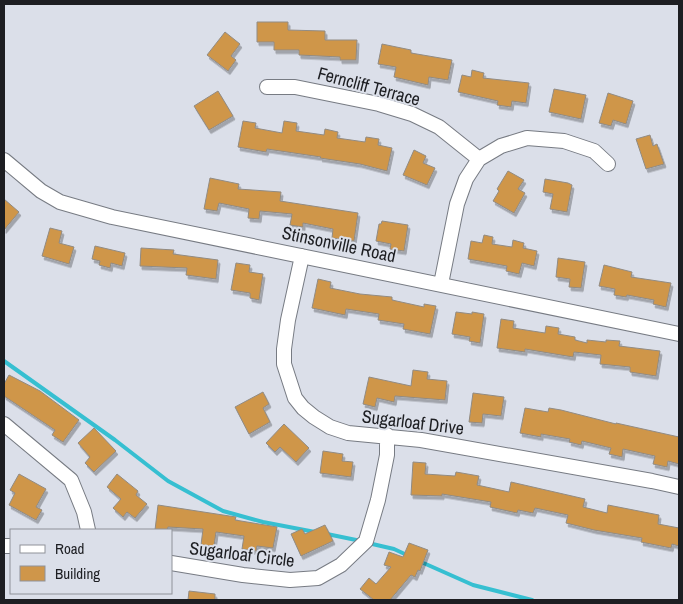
<svg xmlns="http://www.w3.org/2000/svg" width="683" height="604" viewBox="0 0 683 604" font-family="'Archivo Narrow',sans-serif">
  <style>
    .lines { fill: none; stroke-linecap: round; stroke-linejoin: round }
    .stream { stroke: #36bfd1; stroke-width: 4 }
    .building { fill: #cf964a; stroke: #918b83; filter: url(#shadow) }
    .minor-casing { stroke: #777b83; stroke-width: 16 }
    .minor { stroke: #fff; stroke-width: 14 }
    .labels { text-anchor: middle; dominant-baseline: central; stroke-width: 4; stroke-linejoin: round; paint-order: stroke }
    .street-label { font-size: 18px; fill: #1d1e22; stroke: #dbdfe9 }
  </style>
  <defs>
    <filter id="shadow"><feDropShadow dx="2" dy="3.5" stdDeviation="0" flood-color="#0004"/></filter>
  </defs>
  <rect width="100%" height="100%" fill="#dbdfe9"/>
  <g class="lines">
    <!-- stream -->
    <path class="stream" d="M4 361 115 440 168 481 223 511 263 522 315 532
      M327 534 361 541
      M368 543 394 549 409 556
      M419 561 473 585 532 600"/>
  </g>
  <!-- building -->
  <path class="building" d="M257 22H288V30L325 31V40H357L356 60H340V57L299 55V50H274V42H257Z
    M225 32 240 44 231 56 236 60 228 71 207 55Z
    M382 44 411 50V53L452 60 448 80 429 77 428 85 394 77 396 67 378 64Z
    M472 70 484 73 483 78 529 83 526 103 512 101 511 107 497 105 498 101 458 92 462 75 471 77Z
    M554 89 586 95 581 119 549 112Z
    M218 91 233 116 209 130 194 106Z
    M608 93 633 101 626 124 613 120 611 126 599 123Z
    M243 121 256 123 255 128 282 133 284 121 297 123 296 131 324 135 325 129 338 132 337 138 365 142 366 137 379 139 378 145 392 148 387 171 360 164 320 158 321 157 267 149 266 152 238 147Z
    M650 135 653 146 657 144 664 164 646 169 636 139Z
    M414 150 426 156 423 163 435 168 427 185 403 175Z
    M508 171 524 180 518 189 525 193 514 213 493 201 499 191 497 189Z
    M210 178 239 184 238 189 281 192 280 201 358 213 354 241 332 238 333 229 303 223V227L290 225 292 214 260 211 259 219 248 218 249 209 219 203 217 211 204 209Z
    M545 179 568 183 572 185 567 212 550 209 553 194 543 192Z
    M4 199 19 212 4 230Z
    M382 221 408 225 404 251 390 249 391 244 376 241 379 224H381Z
    M50 228 62 231 59 243 74 247 69 264 42 256Z
    M484 235 493 237 492 244 512 247 513 240 524 243 523 248 537 251 534 266 522 263 519 274 506 271 507 266 468 259 471 241 482 243Z
    M95 246 125 253 122 266 111 263 110 268 99 265 100 261 92 259Z
    M141 248 174 250 173 254 218 260 216 279 186 275 187 268 140 266Z
    M558 258 585 262 581 288 569 287 570 279 556 277Z
    M236 263 250 265 249 272 263 274 259 300 250 298V293L231 290Z
    M604 265 632 272 631 277 671 283 666 307 653 304 654 300 627 295 626 297 614 295 615 289 599 286Z
    M318 279 331 282 330 288 360 294 392 297V300L424 307V304L436 306 430 334 403 329 404 324 378 320 379 314 346 309 345 315 312 308Z
    M456 312 472 314V312L484 314 480 343 469 341 470 337 452 334Z
    M501 319 514 321 513 328 545 333 546 326 559 328 558 334 575 337V340L587 343V340L606 342V340L620 341 619 346 660 351 656 376 630 372V367L600 364 601 355 574 352 573 357 525 349V352L497 348Z
    M413 370 428 372 427 379 447 381 445 400 395 396 394 402 377 398 375 407 363 404 369 377 411 386Z
    M9 375 40 391 79 420 63 442 52 435 55 430 4 396V384Z
    M263 392 269 404 263 408 270 422 249 434 235 407Z
    M473 393 504 397 501 416 483 414 482 423 469 422Z
    M525 408 548 412 549 408 561 410 616 424V423L679 437V464L668 461 667 467 653 464 655 456 623 449 622 457 609 454 611 448 582 441 581 445 569 442 570 439 541 434V437L520 433Z
    M284 424 309 448 296 462 280 447 275 452 266 443Z
    M94 428 116 451 94 472 85 463 90 457 78 443Z
    M323 451 343 454 342 461 353 462 351 477 320 473Z
    M413 462 426 463 425 474 455 476 456 472 479 476 477 485 509 492 511 482 585 499 583 507 607 513 608 505 659 515 658 524 679 528V546L672 544 671 548 641 542 642 538 594 530 566 523 568 515 535 508 533 513 518 510 517 513 490 507 491 502 442 494V496L411 495Z
    M19 474 46 489 36 507 42 510 36 520 9 505 15 493 10 490Z
    M117 474 138 491 136 495 147 504 135 518 127 512 123 517 113 508 121 499 107 487Z
    M158 505 236 517 235 520 277 527 273 548 257 546 256 551 242 549 244 536 216 532 214 546 201 545 203 529 168 527 167 530H155Z
    M325 525 333 541 301 556 291 534 302 529 305 534Z
    M409 543 428 550 420 571 418 570 415 577 411 575 390 600H374L360 589 369 578 376 584 391 567 384 565 389 552 403 557Z
    M189 591 215 594V600H188Z"/>
  <g class="lines">
    <defs>
      <path id="minor" d="M267 87H295L379 104 412 114 439 127 479 159
        M4 160 41 191 60 202 112 217 679 334
        M302 256 288 320 284 349V364L295 398 303 408 314 417 330 427 348 433 421 440 652 481 679 487
        M441 284 457 204 466 179 479 159 501 146 527 138 564 141 594 151 608 164
        M4 424 71 480 84 512 88 530
        M4 546H11
        M171 563 243 575 290 580 318 578 341 565 366 541 378 500 387 455V435"/>
    </defs>
    <!-- minor casing -->
    <use href="#minor" class="minor-casing"/>
    <!-- minor -->
    <use href="#minor" class="minor"/>
  </g>
  <g class="labels">
    <!-- street labels -->
    <g class="street-label">
      <text transform="translate(369 86) rotate(15)">Ferncliff Terrace</text>
      <text transform="translate(339 244) rotate(12)">Stinsonville Road</text>
      <text transform="translate(413 422) rotate(7)">Sugarloaf Drive</text>
      <text transform="translate(242 554) rotate(7)">Sugarloaf Circle</text>
    </g>
  </g>
  <!-- border -->
  <rect width="683" height="604" fill="none" stroke="#1d1e22" stroke-width="10"/>
  <!-- legend -->
  <rect x="10" y="529" width="162" height="65" fill="#dbdfe9" stroke="#8f9299"/>
  <rect x="20" y="545" width="25" height="8" fill="#ffffff" stroke="#8f9299"/>
  <text x="55" y="554" font-size="15" fill="#1d1e22">Road</text>
  <rect x="20" y="566" width="25" height="15" fill="#cf964a" stroke="#8f9299"/>
  <text x="55" y="579" font-size="15" fill="#1d1e22">Building</text>
</svg>
